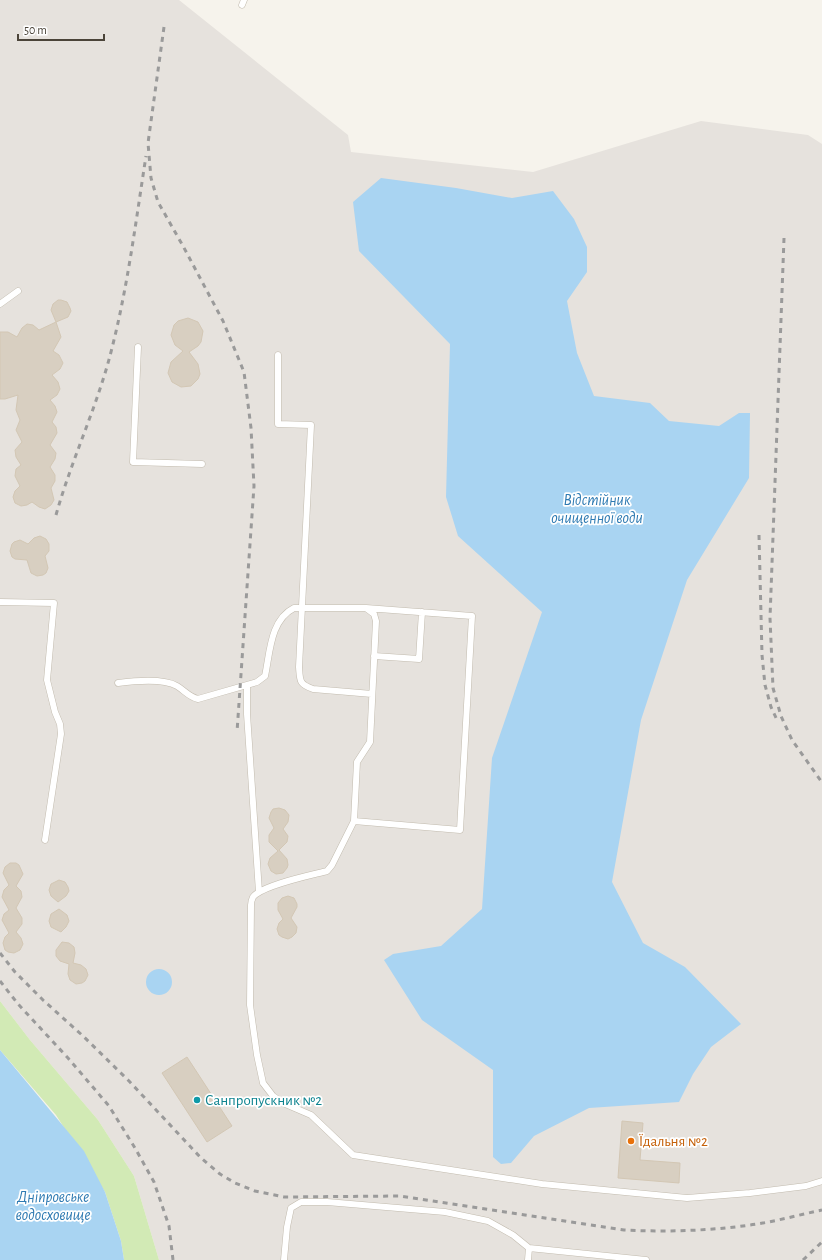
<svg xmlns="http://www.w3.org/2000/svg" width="822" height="1260" viewBox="0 0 822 1260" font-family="'Alegreya Sans',sans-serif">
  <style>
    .industrial { fill: #e6e2dd }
    .green { fill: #d2eab5 }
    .water { fill: #a9d4f2 }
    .building { fill: #d8cfc1; stroke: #d3c7b4 }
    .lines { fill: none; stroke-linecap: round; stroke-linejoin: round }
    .service-casing { stroke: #c2bbae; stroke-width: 7 }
    .service { stroke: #fff; stroke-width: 6 }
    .rail { stroke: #9a9a9a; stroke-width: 3; stroke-dasharray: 5 5; stroke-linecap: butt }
    .culture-dot { fill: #0f9aa8; stroke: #fff; stroke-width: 1.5 }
    .food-dot { fill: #e8710a; stroke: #fff; stroke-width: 1.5 }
    .labels { text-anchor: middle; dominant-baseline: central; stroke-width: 3.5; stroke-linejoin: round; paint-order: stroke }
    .culture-label { font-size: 15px; fill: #0d838f; stroke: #fff; text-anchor: start }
    .food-label { font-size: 15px; fill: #c56008; stroke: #fff; text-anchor: start }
    .water-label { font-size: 16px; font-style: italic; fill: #2e7ab2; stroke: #fff }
  </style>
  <rect width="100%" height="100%" fill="#f6f3ec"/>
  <!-- industrial -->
  <path class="industrial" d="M0 0H179L348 135 351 152 533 172 701 121 808 135 822 144V1260H159L134 1176 98 1120 30 1040 0 1001Z"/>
  <!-- green -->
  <path class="green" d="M0 1001 30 1040 98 1120 134 1176 159 1260H124L121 1241 105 1192 56 1115 0 1050Z"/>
  <!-- water -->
  <path class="water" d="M381 178 456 188 512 198 553 191 574 219 587 247V272L567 301 577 353 594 396 650 403 669 421 719 426 739 413H750L749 478 687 580 641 720 612 882 643 943 685 967 741 1024 711 1047 693 1074 679 1102 589 1108 534 1136 511 1163 501 1164 493 1157V1070L422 1020 384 960 393 954 441 946 482 909 492 758 542 612 458 536 446 497 450 344 359 251 353 202Z
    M146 982a13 13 0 1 1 26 0a13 13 0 1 1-26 0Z
    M0 1050 84 1151 105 1192 121 1241 124 1260H0Z"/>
  <!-- building -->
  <path class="building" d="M58 300H61L67 302 70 308 71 311 68 317 56 322 51 310 53 304Z
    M188 318 198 322 203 331 201 342 198 346 189 352 198 364 200 374 198 379 191 386 181 387 172 382 168 373 171 362 183 351 175 345 171 335 174 325 178 321Z
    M56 322 61 337 53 351 59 355 63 363 60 369 52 375 58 382 60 389 57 395 50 400 55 406 57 412 52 422 56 427 57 433 50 445 56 453 55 459 50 467 55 475V481L51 488 54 500 51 505 45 509 39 507 32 502 27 505 21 506 15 503 13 497 15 491 20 486 15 476 16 469 21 465 16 457 15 450 22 442 16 430 20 420 16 410 18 395 5 399H0V332H8L17 337 22 328 27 324 33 325 39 330Z
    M40 536 46 539 49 544V551L45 556 48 568 46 573 43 575 37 576 31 573 27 560 15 559 12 557 10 551 12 544 14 542 20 540 28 544 34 538Z
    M279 808 285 810 289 815 288 822 283 829 288 836 287 842 279 850 287 859 288 865 287 868 283 873 276 874 271 871 268 864 270 858 278 851 269 842V835L274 828 269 818 271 812 273 809Z
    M10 863H16L19 865 23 874 16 886 21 891 22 897 16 908 22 918V924L16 932 21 938 23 944 20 950 14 953 8 952 5 950 3 943 5 937 9 933 2 920 4 914 9 910 2 897 4 890 9 885 3 873 5 867Z
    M59 880 65 882 68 887 69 891 66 896 58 902 51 896 49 890 51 884Z
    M288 896 294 898 297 904V907L291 918 297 927 296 933 292 937 288 939 282 937 279 935 277 929 279 923 283 919 278 910V903L282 898Z
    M59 909 67 915 69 921 66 927 61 932 51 927 49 921 51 914Z
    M62 942 69 943 74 947 75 953 73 963 81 965 86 969 88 975 85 981 82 983 76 984 70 980 68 974 69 964 60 961 56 956V950Z
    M187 1057 232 1126 207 1142 162 1073Z
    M622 1121 643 1123 640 1160 680 1163 679 1183 618 1178Z"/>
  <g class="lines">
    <defs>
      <path id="service" d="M242 5 244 0
        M0 304 18 291
        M138 347 133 462 202 464
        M278 355V424L311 425 299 667C300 681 299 684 313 689L372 694
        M0 602 54 603 47 680 55 712 60 724 61 734 45 840
        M374 656 419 659 422 612
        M118 683C134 681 163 678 177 686 185 691 189 697 198 699L257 682 265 676C270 653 270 620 294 608H366L374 614 376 621 370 742 357 762 354 821 332 865 327 871C312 875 262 885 253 897 252 899 251 903 251 905L250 1005 257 1055 263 1083 273 1096 283 1103 311 1115 353 1155 542 1184 687 1198 750 1193 806 1186 822 1181
        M247 685V714L259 892
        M354 821 460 830 472 616 366 608
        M284 1260 287 1227 291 1208 301 1202H327L445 1212 488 1221 513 1235 529 1248
        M528 1260 529 1248 646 1260"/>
    </defs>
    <!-- service casing -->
    <use href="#service" class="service-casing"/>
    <!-- service -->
    <use href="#service" class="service"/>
    <!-- rail -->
    <path class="rail" d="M164 27 148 143 151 178 158 202 183 246 223 321 244 372 251 428 254 486 237 732
      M784 238 770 618 773 688 781 716 792 740 821 781
      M56 515C72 458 98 405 112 348 128 285 136 220 146 156
      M759 535 762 655 765 685 771 707 778 722
      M0 953 15 972 43 1000 83 1036 129 1081 201 1158 220 1174 235 1183 255 1191 284 1197 400 1196 624 1230C666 1232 708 1231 750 1225 774 1222 798 1215 822 1210
      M0 981 18 1004 68 1058 109 1106 135 1148 154 1182 169 1226 173 1260
      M803 1260 822 1242"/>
  </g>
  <!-- markers -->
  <circle class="culture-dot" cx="197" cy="1100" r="4"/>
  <circle class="food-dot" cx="631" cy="1141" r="4"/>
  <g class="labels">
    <!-- culture labels -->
    <g class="culture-label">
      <text x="205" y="1100">Санпропускник №2</text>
    </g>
    <!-- food labels -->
    <g class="food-label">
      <text x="639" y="1141">Їдальня №2</text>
    </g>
    <!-- water labels -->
    <g class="water-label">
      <text x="597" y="500">Відстійник<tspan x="597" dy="18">очищенної води</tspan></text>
      <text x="53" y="1197">Дніпровське<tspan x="53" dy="18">водосховище</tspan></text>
    </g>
  </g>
  <!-- scale -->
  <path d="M18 34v6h86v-6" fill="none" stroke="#4b4439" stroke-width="2"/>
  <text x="24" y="34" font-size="12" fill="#4b4439" stroke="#ffffff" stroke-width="3" paint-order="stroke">50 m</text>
</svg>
